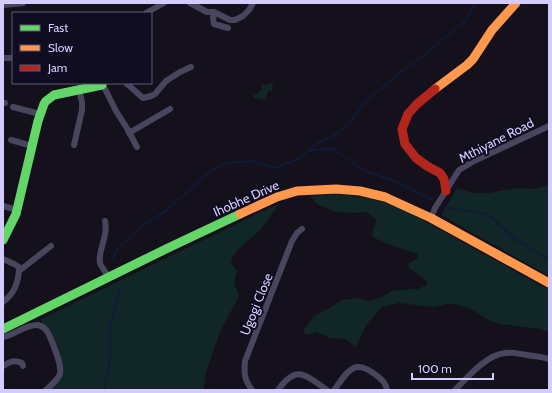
<svg xmlns="http://www.w3.org/2000/svg" width="552" height="393" viewBox="0 0 552 393" font-family="Cabin,sans-serif">
  <style>
    .green { fill: #112627 }
    .lines { fill: none; stroke-linecap: round; stroke-linejoin: round }
    .stream { stroke: #0d1c3d; stroke-width: 1.5 }
    .street { stroke: #48465d; stroke-width: 6 }
    .fast { stroke: #63d668; stroke-width: 9 }
    .slow { stroke: #ff974d; stroke-width: 9 }
    .jam { stroke: #b3261e; stroke-width: 9 }
    .labels { text-anchor: middle; dominant-baseline: central; stroke-width: 4; stroke-linejoin: round; paint-order: stroke }
    .street-label { font-size: 13px; fill: #d4ccfe; stroke: #110d20 }
  </style>
  <rect width="100%" height="100%" fill="#14111c"/>
  <!-- green -->
  <path class="green" d="M273 82 272 92H271L270 90C266 93 267 97 265 100L255 98 253 96 262 90 261 85 263 84 266 85Z
    M549 185V276L441 215 457 188 473 193H488L518 188 534 189Z
    M332 194C357 195 381 200 405 210L549 290V332L541 329 500 324 489 320 467 307 454 304H447L433 307 399 303 382 307 366 325 356 347 345 339 330 338 317 332 307 335 304 333V330L314 316 330 308 341 300 357 298 369 301 382 297 391 291 409 289H418L425 286 427 283 426 280 409 268 408 265C411 261 416 261 418 257L417 254 383 242 373 237 372 234 376 221 375 218 366 212 353 213 333 211 317 204 310 196Z
    M279 204C273 212 267 222 260 230 251 240 233 249 231 263L237 271 234 283 239 296 221 330 207 369 203 390H41L56 376 58 372 57 365 41 319 269 208Z"/>
  <g class="lines">
    <!-- stream -->
    <path class="stream" d="M310 150 334 149 344 157 363 170 399 183 433 200
      M443 207 488 214 515 239 549 259
      M112 259 120 246 143 225 166 211 213 169 227 163 251 161 276 168 300 158 318 143 337 134 355 116 364 103 403 70 423 56 466 20 476 3
      M104 390 110 359V325L121 286"/>
    <!-- street -->
    <path class="street" d="M190 3 207 12H214L230 20H235L243 16 249 10 253 3
      M3 5 23 3
      M214 12 213 18 214 24 228 28
      M146 13 164 3
      M3 58H13
      M102 83 116 111 128 130 137 147
      M126 83 143 98 151 96 155 94 166 81 180 72 191 67
      M3 103H5
      M13 107 40 114
      M129 133 170 109
      M11 140 32 146
      M74 145 82 110V102L79 90
      M3 206 17 210
      M431 218 435 208 459 170 474 161 549 126
      M105 221C106 225 106 229 105 234 104 243 98 254 100 263 102 268 106 273 109 277
      M3 259 14 264 19 267C19 281 14 294 3 302
      M19 271 51 246
      M3 337C15 335 26 324 38 325 42 326 46 329 48 333 52 341 62 364 60 374 58 380 50 386 46 390
      M3 366C10 362 14 359 22 363L23 366
      M252 390C244 379 244 374 245 361L292 241 297 233 302 229
      M278 390C297 364 305 375 327 390
      M334 390C348 372 353 357 376 375 382 379 386 383 387 390
      M455 390C468 377 486 355 505 353 513 352 520 354 527 355 535 356 542 357 549 359"/>
    <!-- fast -->
    <path class="fast" d="M3 240 16 214 38 121 44 104 46 101 54 95 102 85
      M3 329 168 248 240 214"/>
    <!-- slow -->
    <path class="slow" d="M435 89 467 65 473 59 492 30 516 3
      M240 214 277 197 297 191 336 189 360 191 385 197 431 218 549 283"/>
    <!-- jam -->
    <path class="jam" d="M435 89 417 104 408 114 402 129 405 144 416 158 427 166 440 173 444 179 446 191"/>
  </g>
  <g class="labels">
    <!-- street labels -->
    <g class="street-label">
      <text transform="translate(496 140) rotate(-27)">Mthiyane Road</text>
      <text transform="translate(246 198) rotate(-24)">Ihobhe Drive</text>
      <text transform="translate(256 304) rotate(-68)">Ugogi Close</text>
    </g>
  </g>
  <!-- border -->
  <rect width="552" height="393" fill="none" stroke="#d4ccfe" stroke-width="8"/>
  <!-- legend -->
  <rect x="12" y="12" width="140" height="72" fill="#110d20" stroke="#5f5979"/>
  <rect x="20" y="25" width="20" height="6" fill="#63d668" stroke="#5f5979"/>
  <text x="48" y="32" font-size="12" fill="#d4ccfe">Fast</text>
  <rect x="20" y="45" width="20" height="6" fill="#ff974d" stroke="#5f5979"/>
  <text x="48" y="52" font-size="12" fill="#d4ccfe">Slow</text>
  <rect x="20" y="65" width="20" height="6" fill="#b3261e" stroke="#5f5979"/>
  <text x="48" y="72" font-size="12" fill="#d4ccfe">Jam</text>
  <!-- scale -->
  <path d="M412 373v6h81v-6" fill="none" stroke="#d4ccfe" stroke-width="2"/>
  <text x="418" y="373" font-size="12" fill="#d4ccfe" stroke="#110d20" stroke-width="3" paint-order="stroke">100 m</text>
</svg>
